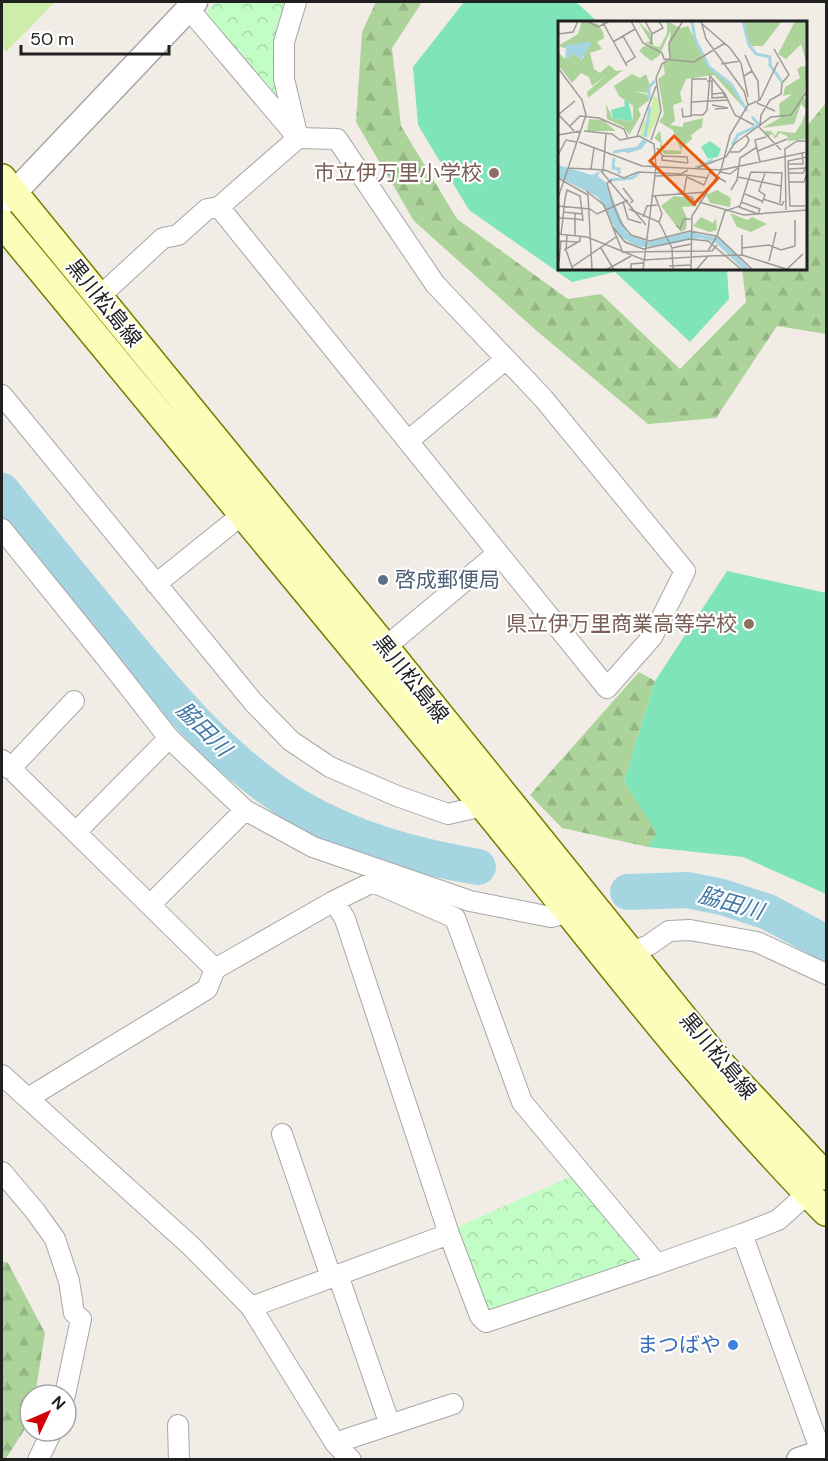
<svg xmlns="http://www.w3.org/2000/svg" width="828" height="1461" viewBox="0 0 828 1461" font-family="'DM Sans','Noto Sans JP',sans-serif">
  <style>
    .grass { fill: #cdeeaa }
    .forest { fill: url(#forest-firs) }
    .park { fill: url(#park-crowns) }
    .pitch { fill: #80e4bb }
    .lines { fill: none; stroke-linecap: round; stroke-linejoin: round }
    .river { stroke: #a5d5e1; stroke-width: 36 }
    .minor-casing { stroke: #a7a7a7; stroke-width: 22 }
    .tertiary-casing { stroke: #a7a7a7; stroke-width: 27 }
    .secondary-casing { stroke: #747f00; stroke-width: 30 }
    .minor { stroke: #fff; stroke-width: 20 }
    .tertiary { stroke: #fff; stroke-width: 24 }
    .secondary { stroke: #fcfdb8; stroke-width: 27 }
    .education-dot { fill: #8d6e63; stroke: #fff; stroke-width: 2 }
    .service-dot { fill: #5c6f8a; stroke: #fff; stroke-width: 2 }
    .shop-dot { fill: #3f7fe0; stroke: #fff; stroke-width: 2 }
    .labels { text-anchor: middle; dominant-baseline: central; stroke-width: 4.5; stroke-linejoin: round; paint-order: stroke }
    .education-label { font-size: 21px; fill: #785e54; stroke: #fff; text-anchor: end }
    .street-label { font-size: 21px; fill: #202020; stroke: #fff }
    .service-label { font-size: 21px; fill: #4e5e75; stroke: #fff; text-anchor: start }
    .shop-label { font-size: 21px; fill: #366cbe; stroke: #fff; text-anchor: end }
    .water-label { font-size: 22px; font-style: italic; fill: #4177a6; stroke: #fff }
    .inset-river { fill: none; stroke: #a5d5e1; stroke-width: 3 }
    .inset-road { fill: none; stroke: #9d9b97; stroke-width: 1.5 }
    .view { fill: #e8590c; fill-opacity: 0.15; stroke: #e8590c; stroke-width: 3 }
    .inset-edge { fill: none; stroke: #202020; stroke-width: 3 }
  </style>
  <defs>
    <pattern id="forest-firs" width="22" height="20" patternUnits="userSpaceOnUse" patternTransform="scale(1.5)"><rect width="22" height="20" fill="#acd399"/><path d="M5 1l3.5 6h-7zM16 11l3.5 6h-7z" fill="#94b584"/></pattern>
    <pattern id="park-crowns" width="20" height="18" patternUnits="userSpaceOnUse" patternTransform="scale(1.5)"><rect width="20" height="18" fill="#c2fdc5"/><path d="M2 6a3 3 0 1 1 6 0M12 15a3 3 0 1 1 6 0" fill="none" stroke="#a6d9a9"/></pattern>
  </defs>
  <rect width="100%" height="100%" fill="#f1ede6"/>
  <!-- grass -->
  <path class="grass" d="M2 2H55L6 52 2 44Z"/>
  <!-- forest -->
  <path class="forest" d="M376 2H422L392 48 401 126 457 219 568 299 601 294 680 369 746 302 742 269 806 268V127L826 103V334L777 326 716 418 648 424 538 332 414 221 356 122 362 32Z
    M639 672 655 681 624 781 658 833 648 847 562 828 530 795Z
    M2 1261 8 1263 45 1333 35 1395H30V1421L5 1460 2 1459Z"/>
  <!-- park -->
  <path class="park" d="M216 2H289L278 45V102L206 13Z
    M572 1176 645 1260 487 1315 453 1229Z"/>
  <!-- pitch -->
  <path class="pitch" d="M464 2H576L598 22H560V268L727 269 729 299 690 342 615 272 572 282 469 210 418 125 413 67Z
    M727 571 826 593V894L743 857 648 847 657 833 624 781 655 681Z"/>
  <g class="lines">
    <!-- river -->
    <path class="river" d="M2 491C38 536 74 580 111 625 166 692 223 762 298 807 354 840 414 856 478 867
      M628 892 687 890 722 897 768 912 826 943"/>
    <defs>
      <path id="minor" d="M188 8 298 138 219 207 607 688 652 637 685 571 543 398 435 284 337 139 298 138 284 79V42L296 2
        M99 297 163 238 178 235 207 209 219 207
        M2 395 254 703 291 741 330 767 397 796 448 814 483 806
        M408 441 506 359
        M2 529 107 659 169 738 245 810 313 847 380 870 373 882
        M156 584 243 514
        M376 655 498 553
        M2 760 215 969
        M10 769 74 701
        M76 832 169 738
        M380 870 470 901 551 917 570 912
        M334 901 345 919 449 1234 480 1316 486 1322 657 1264
        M150 905 245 810
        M631 952 649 945 669 931 690 930 757 942 826 974
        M2 1075 191 1246 251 1307 335 1443 351 1460
        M28 1098 207 989 215 969 334 901 373 882 455 918 522 1102 657 1264 742 1234
        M282 1134 331 1277
        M2 1172 35 1211 55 1239 69 1281 74 1313 81 1319 65 1395
        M808 1193 778 1220 742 1234 824 1460
        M338 1275 390 1425
        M251 1307 449 1234
        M178 1425 179 1460
        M335 1443 453 1404
        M38 1460 52 1431"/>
      <path id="tertiary" d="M2 203 14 193 195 2
        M799 1460 826 1451"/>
      <path id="secondary" d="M2 178 385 647 721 1064 826 1176
        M2 223C164 419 327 614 488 812 598 947 703 1088 826 1212"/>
    </defs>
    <!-- minor casing -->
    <use href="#minor" class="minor-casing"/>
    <!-- tertiary casing -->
    <use href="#tertiary" class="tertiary-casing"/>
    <!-- secondary casing -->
    <use href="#secondary" class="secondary-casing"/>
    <!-- minor -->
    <use href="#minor" class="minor"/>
    <!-- tertiary -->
    <use href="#tertiary" class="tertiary"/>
    <!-- secondary -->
    <use href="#secondary" class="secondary"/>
  </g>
  <!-- markers -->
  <g class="education-dot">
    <circle cx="494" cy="173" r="6"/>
    <circle cx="749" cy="624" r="6"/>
  </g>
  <circle class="service-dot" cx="383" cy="580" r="6"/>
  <circle class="shop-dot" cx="733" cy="1345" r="6"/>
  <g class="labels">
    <!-- education labels -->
    <g class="education-label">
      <text x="482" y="173">市立伊万里小学校</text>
      <text x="737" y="624">県立伊万里商業高等学校</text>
    </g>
    <!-- street labels -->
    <g class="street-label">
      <text transform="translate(104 303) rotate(51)">黒川松島線</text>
      <text transform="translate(411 679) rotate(51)">黒川松島線</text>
      <text transform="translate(718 1056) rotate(50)">黒川松島線</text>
    </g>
    <!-- service labels -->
    <g class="service-label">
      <text x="395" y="580">啓成郵便局</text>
    </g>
    <!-- shop labels -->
    <g class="shop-label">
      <text x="721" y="1345">まつばや</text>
    </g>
    <!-- water labels -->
    <g class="water-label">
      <text transform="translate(204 729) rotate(45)">脇田川</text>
      <text transform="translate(731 903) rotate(16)">脇田川</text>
    </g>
  </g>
  <!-- overview -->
  <g transform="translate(558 21)">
    <rect width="249" height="249" fill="#f1ede6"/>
    <path d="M95 75 101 77 103 89 90 117 82 115 85 99 91 100Z" fill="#cdeeaa"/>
    <path d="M24 0 40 3 45 11 46 17 39 21 44 28 32 32 36 48 42 52 51 44 58 50 65 49 30 77 29 71 49 54 34 65 31 56 23 52 14 62 0 44 1 32 7 38 17 33 23 39 26 36V22L6 27 0 25 20 13ZM80 0 92 12 96 25 102 26 109 12V0L122 7 130 5 151 46 172 63 184 85 156 54 128 58 122 72 124 81 115 84 117 100 112 104 125 106V102L145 97 144 106 133 114 134 118 124 126 123 133H106L102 126 103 122 96 117 102 110 105 129 123 130 115 109 101 101 106 93 100 58 107 53 105 42 113 38 110 30 113 9 101 35 93 40 81 30 86 25H96L87 22 92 20ZM224 0 205 25H194L188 16 187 0ZM237 0H249L248 40 243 23 228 38 220 33ZM244 45 249 46 246 77 249 80V118L230 120 229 115 222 112 217 118 214 113 209 116 207 110H213L217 115 220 110 237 112 243 103 249 89 243 83 236 103 204 107 222 97 221 83 234 73 225 75 227 66 242 57 239 48ZM74 53 82 57 88 53 92 64 89 72 76 70 90 74 91 79 80 88 83 94 71 114 66 106 49 98 48 83 55 98 75 100V85L61 75 56 65ZM31 98 45 99 58 110H29ZM159 169 173 177 172 186 152 182 148 174ZM116 175 133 177 137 185 124 186 129 197 128 208 123 211 103 185ZM172 192 189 199 194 196 209 203 193 211 179 206ZM143 196 155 202 158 197 159 209 152 211 135 205Z" fill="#acd399"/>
    <path d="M70 79 75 100 55 98 53 89 67 85 66 80ZM152 120 163 128 160 136 150 138 143 126Z" fill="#80e4bb"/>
    <path d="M30 21 34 22 23 39 17 33 7 38 8 24ZM0 144 34 154 42 150 40 155 48 162 69 212 91 221 131 211 161 217 193 249H186L158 222 142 217 103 225 83 226 71 221 61 214 40 176 0 156Z" fill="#a5d5e1"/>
    <path class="inset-river" d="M134 0 137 18 151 46 173 63 189 90M185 0 191 24 198 33 212 36V44L224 61M91 78V66L97 60M87 116 92 86M174 124 180 114 201 104 194 96M55 131 80 127 86 119M68 131 82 127 88 120M56 137 55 147 61 148V153M137 147 155 139M52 159 74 157 81 152"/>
    <path class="inset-road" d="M29 0 40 6 52 0M44 0 69 45M73 0 85 22 104 32 106 38 136 41 167 22M87 0 94 13 93 24M144 3 172 27 183 42 190 76M0 13 15 11 20 0M94 13 105 7 101 0M65 15 77 36 68 42M55 21 77 8M163 43 182 40M0 47 24 79 28 94 0 177M194 50 200 60 201 79M186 55 194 50 187 34M149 60H154V77L167 76 165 72 154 73M133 81 170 79M199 82 217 90M154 84 170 87 157 88M190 84 202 79 220 41M124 87 125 96 133 95 134 58H149M0 93 16 110M1 93 17 80M133 94H145L149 89 152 55 167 73 177 94 196 104M12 105 22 95 41 97 66 108 70 118M202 105 203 94 212 79 223 73 224 62 231 54 216 28M201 106 223 129M26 110 54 113 62 119 81 115 96 123 98 146 85 249M0 114 23 110M79 115 98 65M93 119 103 90 98 57 104 43 112 37 111 22 125 0M21 121 84 145 163 149 172 114 190 84 186 70 148 18 143 0M99 127 105 135 129 136 130 142M200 130 229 118M172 131H181L188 125 191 119 188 114M0 134 8 119 19 121M104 135V139L130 142M202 141 197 119 208 116M230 143H245L244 131M10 147 47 149 66 157 80 151 123 153 130 149M139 147 168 136 176 123 213 96 233 94 249 70M33 148 36 127M230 148 249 147M43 150 88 204M45 151 48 113M151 151 168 161M162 151 172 153 181 146M230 152H245L249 143M97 155 128 154M129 156 146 164 149 157M180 156 223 165M0 157 30 174 34 249M54 159 49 162 55 183 63 202 73 214 92 220 132 210 158 215M231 161H246L249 152M65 167 75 180 72 182M173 169 179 159 182 137 199 126M28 170 46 184 65 232M126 171 129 154 149 157 151 153M120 172 134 176 138 185M187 173 204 180M94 175 149 171M97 175 104 193 101 201M205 178 224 184 226 180M65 181 70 198 83 202M141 181 186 194 249 189M183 181 202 188 200 193M204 182 207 174 201 170 207 152M0 185 32 188 39 193 70 179M247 185H232L230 140 249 136M181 186 200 193M71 188 101 201 114 227 115 249M228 189 227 128 239 120H249M5 191 25 193M17 192V214M85 196 89 185 99 184M0 197H5L17 198H18L25 199 22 175 9 169 7 178 6 186 5 197 3 213M118 204 122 208 126 198H133M55 206 67 221 85 228 131 218 150 220 184 249M0 213 29 216 86 239 150 235M9 214 8 229 15 249M184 214V234M159 215 167 190 182 185 193 151 224 152 222 182M237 225V199M43 227 56 249M114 227 133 223M184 227 211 224 223 229 237 225M6 229 22 220V215M150 230 159 215 195 249M66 231 154 230 159 224M211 240 218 211M1 241 3 220 20 221M111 245 133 244M14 246 58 216M229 248 245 233M48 249 73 235M73 249V243L85 242M133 249 134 195 163 149 249 131M138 249 150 235 184 234 231 249"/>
    <path class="view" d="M116 115 160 157 136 183 92 140Z"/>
    <rect width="249" height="249" class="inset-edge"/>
  </g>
  <!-- border -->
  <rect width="828" height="1461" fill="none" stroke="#202020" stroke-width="6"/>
  <!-- north arrow -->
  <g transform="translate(48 1413) rotate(46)"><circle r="28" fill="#ffffff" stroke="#a6a6a6" stroke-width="1.5"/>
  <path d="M0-4.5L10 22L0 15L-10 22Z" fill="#d10006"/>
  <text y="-9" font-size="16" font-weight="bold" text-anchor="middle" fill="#202020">N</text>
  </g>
  <!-- scale -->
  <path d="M21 45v9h148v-9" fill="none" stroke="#202020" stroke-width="3"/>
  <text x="30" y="45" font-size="18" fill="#202020" stroke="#ffffff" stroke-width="4.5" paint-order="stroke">50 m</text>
</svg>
